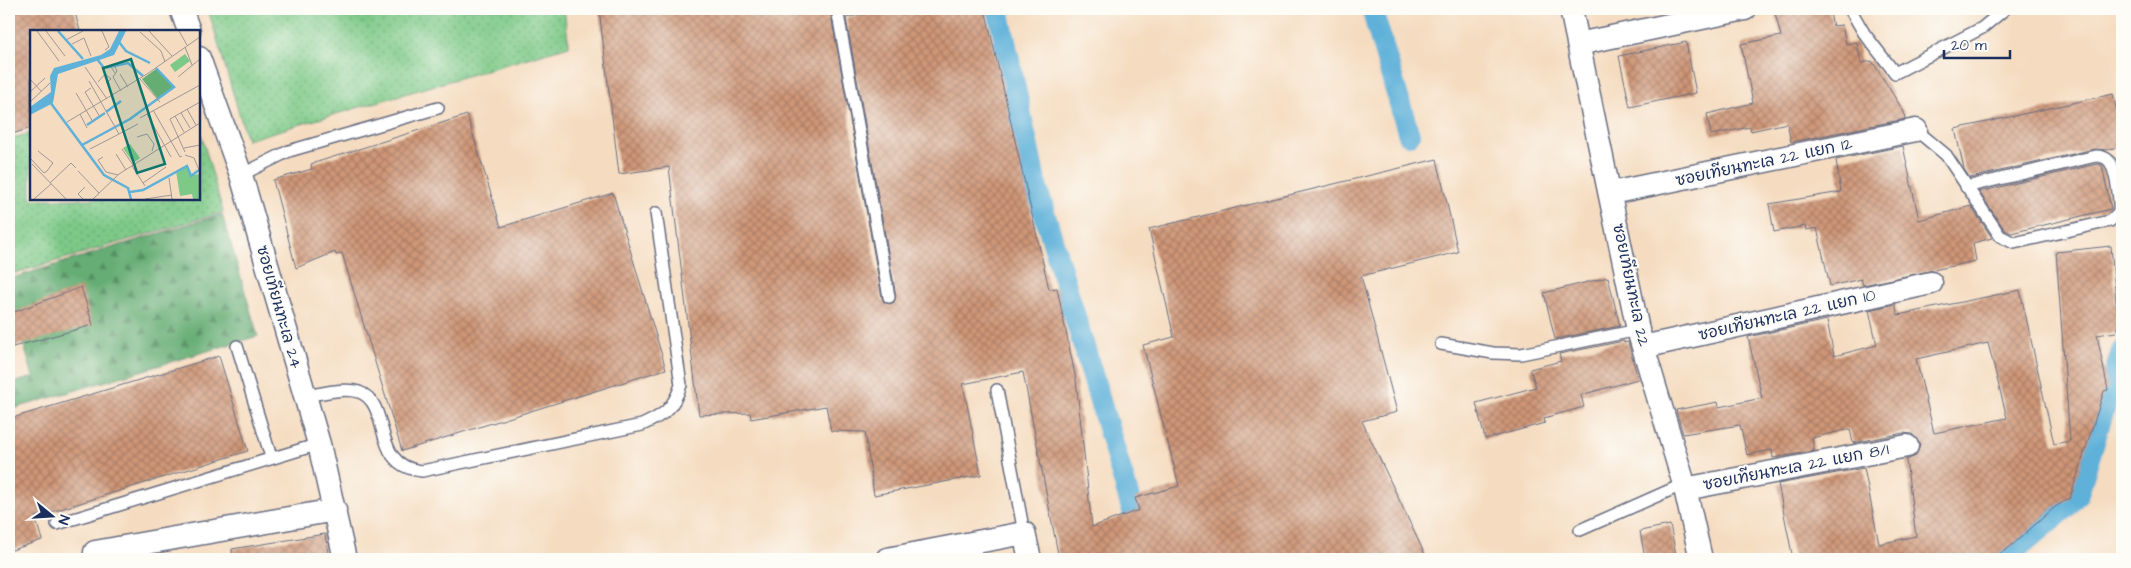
<svg xmlns="http://www.w3.org/2000/svg" width="2131" height="568" viewBox="0 0 2131 568" font-family="'Architects Daughter','Playpen Sans Thai',sans-serif">
  <style>
    .grass { fill: url(#grass-dots); stroke: #4c7c72 }
    .forest { fill: url(#forest-firs); stroke: #406e69 }
    .lines { fill: none; stroke-linecap: round; stroke-linejoin: round }
    .canal { stroke: #5eb1d9; stroke-width: 22 }
    .building { fill: url(#building-cross-hatch); fill-rule: evenodd }
    .lane-casing { stroke: #676c80; stroke-width: 14 }
    .street-casing { stroke: #676c80; stroke-width: 25 }
    .lane { stroke: #fff; stroke-width: 11 }
    .street { stroke: #fff; stroke-width: 22 }
    .labels { text-anchor: middle; dominant-baseline: central; stroke-width: 4.5; stroke-linejoin: round; paint-order: stroke }
    .street-label { font-size: 16px; fill: #1b2f5e; stroke: #fdfcf7 }
    .inset-river { fill: none; stroke: #5eb1d9; stroke-width: 2.5 }
    .inset-road { fill: none; stroke: #9e9799; stroke-width: 1 }
    .view { fill: #0f766e; fill-opacity: 0.15; stroke: #0f766e; stroke-width: 2.5 }
    .inset-edge { fill: none; stroke: #1b2f5e; stroke-width: 2.5 }
  </style>
  <defs>
    <pattern id="grass-dots" width="8" height="8" patternUnits="userSpaceOnUse" patternTransform="scale(1.25)"><rect width="8" height="8" fill="#7dc987"/><path d="M2 2h.1M6 6h.1" fill="none" stroke="#66a472" stroke-width="1.8" stroke-linecap="round"/></pattern>
    <pattern id="forest-firs" width="22" height="20" patternUnits="userSpaceOnUse" patternTransform="scale(1.25)"><rect width="22" height="20" fill="#66ad74"/><path d="M5 1l3.5 6h-7zM16 11l3.5 6h-7z" fill="#538d62"/></pattern>
    <pattern id="building-cross-hatch" width="8" height="8" patternUnits="userSpaceOnUse" patternTransform="scale(1.25)"><rect width="8" height="8" fill="#cf9677"/><path d="M0 0l8 8M0 8l8-8" fill="none" stroke="#a77b65"/></pattern>
  </defs>
  <rect width="100%" height="100%" fill="#fdfcf7"/>
  <filter id="ink" filterUnits="userSpaceOnUse"><feTurbulence type="fractalNoise" baseFrequency=".02" numOctaves="2"/><feDisplacementMap in="SourceGraphic" scale="10" xChannelSelector="R" yChannelSelector="G"/><feConvolveMatrix kernelMatrix="1 2 1 2 8 2 1 2 1" color-interpolation-filters="sRGB"/></filter>
  <filter id="wash" filterUnits="userSpaceOnUse"><feTurbulence type="fractalNoise" baseFrequency=".0096" numOctaves="4" result="noise"/><feDisplacementMap in="SourceGraphic" scale="20" xChannelSelector="R" yChannelSelector="G"/><feGaussianBlur stdDeviation="1.12" result="paint"/><feColorMatrix in="noise" values="0 0 0 0 0 0 0 0 0 0 0 0 0 0 0 0 0 1.4 0 .05"/><feComposite in="paint" operator="in"/></filter>
  <g filter="url(#wash)">
    <rect width="100%" height="100%" fill="#f5dcc0"/>
    <!-- grass -->
    <path class="grass" d="M208 9H564L569 46 247 140Z
      M199 126 223 212 9 275V139L31 133V199H199Z"/>
    <!-- forest -->
    <path class="forest" d="M222 214 258 336 16 408 9 384 33 377 9 293V279Z"/>
    <g class="lines">
      <!-- canal -->
      <path class="canal" d="M998 9 1036 185 1147 559
        M1372 9 1409 135
        M2005 559 2066 508 2078 493 2122 351"/>
    </g>
    <g id="blocks">
      <!-- building -->
      <path class="building" d="M9 9H74L80 31H31V128L9 135Z
        M599 9H830L882 298 884 302 890 304 894 302 896 296 846 18 882 9H985L1049 289 1057 288 1076 380 1092 527 1139 510 1135 498 1179 486 1143 345 1174 337 1149 229 1437 159 1458 252 1361 276 1397 412 1362 421 1427 559H1059L1023 372 963 384 981 475 874 495 865 432 831 431 826 406 751 419 750 413 699 415 669 167 619 174Z
        M1795 9H1829L1833 26 1842 25 1846 44 1857 42 1861 63 1872 61 1904 112 1905 119 1791 142 1787 123 1751 131 1750 127 1711 135 1707 114 1753 103 1741 44 1781 36 1775 13Z
        M1686 42 1696 93 1630 107 1619 56Z
        M2113 94 2122 134V146L2106 150 2094 149 1970 178 1964 169 1955 129Z
        M467 115 501 227 613 193 666 369 402 451 342 253 336 255 335 252 296 268 273 180 312 169 311 164Z
        M1903 146 1919 220 1971 206 1992 238 1973 243 1976 261 1863 285 1861 279 1830 286 1817 228 1806 230 1805 226 1774 232 1769 204 1841 192 1836 160Z
        M2097 164 2102 165 2111 209 2011 233 2005 230 1979 192Z
        M2111 246 2117 313H2122V318L2116 332 2097 335 2108 390 2104 391 2070 498 2055 507 2010 547 1992 559H1793L1778 484 1864 468 1879 544 1916 536 1906 460 1916 456 1920 444 1912 434 1903 433 1853 443 1850 429 1812 438 1814 451 1773 458 1772 450 1747 455 1740 425 1683 434 1676 410 1718 402 1719 407 1762 398 1748 337 1827 320 1834 356 1877 345 1869 310 1895 304 1898 315 2020 290 2054 444 2070 441 2056 252ZM1988 343 2007 418 1934 433 1916 359Z
        M1608 277 1620 326 1555 339 1544 293Z
        M81 287 93 325 9 348V314Z
        M1624 341V343L1628 342 1638 379 1581 395 1584 407 1544 418 1545 423 1485 439 1476 403 1536 387 1530 369 1561 361 1559 354Z
        M219 356 248 451 35 517 42 540 9 551V419Z
        M1670 525 1677 559H1645L1640 531Z
        M325 534 329 559H233L232 549Z"/>
    </g>
  </g>
  <g filter="url(#ink)">
    <use href="#blocks" fill-opacity="0" stroke="#676c80" stroke-width="1"/>
    <g class="lines">
      <defs>
        <path id="lane" d="M837 9 889 297
          M1850 9 1864 33 1895 73 1982 28 2005 9
          M1916 130 1946 155 2000 236 2014 243 2110 221 2119 212C2120 201 2116 166 2107 159 2104 157 2100 156 2096 156L1966 187
          M241 175 289 151 438 108
          M1441 344 1493 353 1521 354 1638 330
          M237 346 271 457
          M997 390 1024 533
          M305 396C321 394 343 387 359 392 393 404 369 466 422 471L642 425C664 415 673 409 681 385L656 213
          M57 524 319 444
          M1580 530 1684 484"/>
        <path id="street" d="M181 9 189 31
          M1571 9 1638 330 1684 484 1701 559
          M1578 44 1745 9
          M199 58 241 175 319 444 345 559
          M1611 193 1916 130
          M1643 347 1931 283
          M1685 489 1907 446
          M95 552 335 510
          M887 559 1024 533 1030 559"/>
      </defs>
      <!-- lane casing -->
      <use href="#lane" class="lane-casing"/>
      <!-- street casing -->
      <use href="#street" class="street-casing"/>
      <!-- lane -->
      <use href="#lane" class="lane"/>
      <!-- street -->
      <use href="#street" class="street"/>
    </g>
  </g>
  <g class="labels">
    <!-- street labels -->
    <g class="street-label">
      <text transform="translate(1764 162) rotate(-12)">ซอยเทียนทะเล 22 แยก 12</text>
      <text transform="translate(1631 285) rotate(78)">ซอยเทียนทะเล 22</text>
      <text transform="translate(279 307) rotate(74)">ซอยเทียนทะเล 24</text>
      <text transform="translate(1787 315) rotate(-13)">ซอยเทียนทะเล 22 แยก 10</text>
      <text transform="translate(1796 467) rotate(-11)">ซอยเทียนทะเล 22 แยก 8/1</text>
    </g>
  </g>
  <!-- overview -->
  <g transform="translate(30 30)">
    <rect width="170" height="170" fill="#f5dcc0"/>
    <path d="M155 24 160 31 145 42 140 35ZM100 114 110 128 103 133 93 118Z" fill="#7dc987"/>
    <path d="M126 39 144 56 128 69 112 49Z" fill="#66ad74"/>
    <path d="M157 135 162 145 170 144V169H163L162 164 150 166 146 141Z" fill="#7dc987"/>
    <path d="M89 1H96L84 25 28 44 23 73 0 85V77L21 62 20 46 24 38 71 25 80 19Z" fill="#5eb1d9"/>
    <path class="inset-river" d="M28 1 53 29M89 12 96 21 120 33M67 29 74 38 98 33 113 46M20 72 74 145 98 158 101 169M76 82 91 71M57 95 75 83M52 115 100 89 144 57 126 38M100 162 113 160 157 136 161 146 169 140"/>
    <path class="inset-road" d="M7 1 29 31M16 1 35 26M72 1 79 17 75 20M119 1 142 26M149 1 157 15M110 2 131 21 135 32M36 10 53 1M42 14 54 8 61 26M155 17 162 35M55 37 77 69M85 43 81 37 84 35 87 41 83 47 91 61M90 44 98 57M148 47 170 29M0 49 11 61M110 49 130 72M59 51 89 104 60 119M68 52 75 44 81 49 76 53M170 54V70M61 58 55 62 70 87M0 62 15 48M46 63 63 92M0 72 20 53M157 79 166 95M123 80 150 127 152 126M151 83 160 98M50 84 57 98M117 84 141 127M145 86 154 102M110 88 170 55M37 92 117 44 170 7M89 104 108 94M107 107 117 104 124 114 122 121M154 118 170 115M92 119 103 135M155 122 140 89 170 72M86 124 96 140M155 125 164 128 170 142M73 127 68 130 76 142 88 145M0 128 14 143 17 141 23 133 8 121M2 134 36 169M102 136 115 156M48 141 69 163M139 148 142 169M20 153 41 133 46 138M113 153 136 137M4 169 21 154M53 169 48 164 55 157M63 169 89 144 170 93M115 169 142 165"/>
    <path class="view" d="M101 29 135 134 107 143 73 38Z"/>
    <rect width="170" height="170" class="inset-edge"/>
  </g>
  <!-- margin -->
  <rect width="2131" height="568" fill="none" stroke="#fdfcf7" stroke-width="30"/>
  <!-- north arrow -->
  <g transform="translate(52 516) rotate(108)" stroke="#fdfcf7" stroke-width="4" paint-order="stroke">
  <path d="M0-4L9 19L0 12L-9 19Z" fill="#1b2f5e"/>
  <text y="-8" font-size="14" font-weight="bold" text-anchor="middle" fill="#1b2f5e">N</text>
  </g>
  <!-- scale -->
  <path d="M1944 50v8h66v-8" fill="none" stroke="#1b2f5e" stroke-width="2.5"/>
  <text x="1951" y="50" font-size="15" fill="#1b2f5e" stroke="#fdfcf7" stroke-width="4" paint-order="stroke">20 m</text>
</svg>
